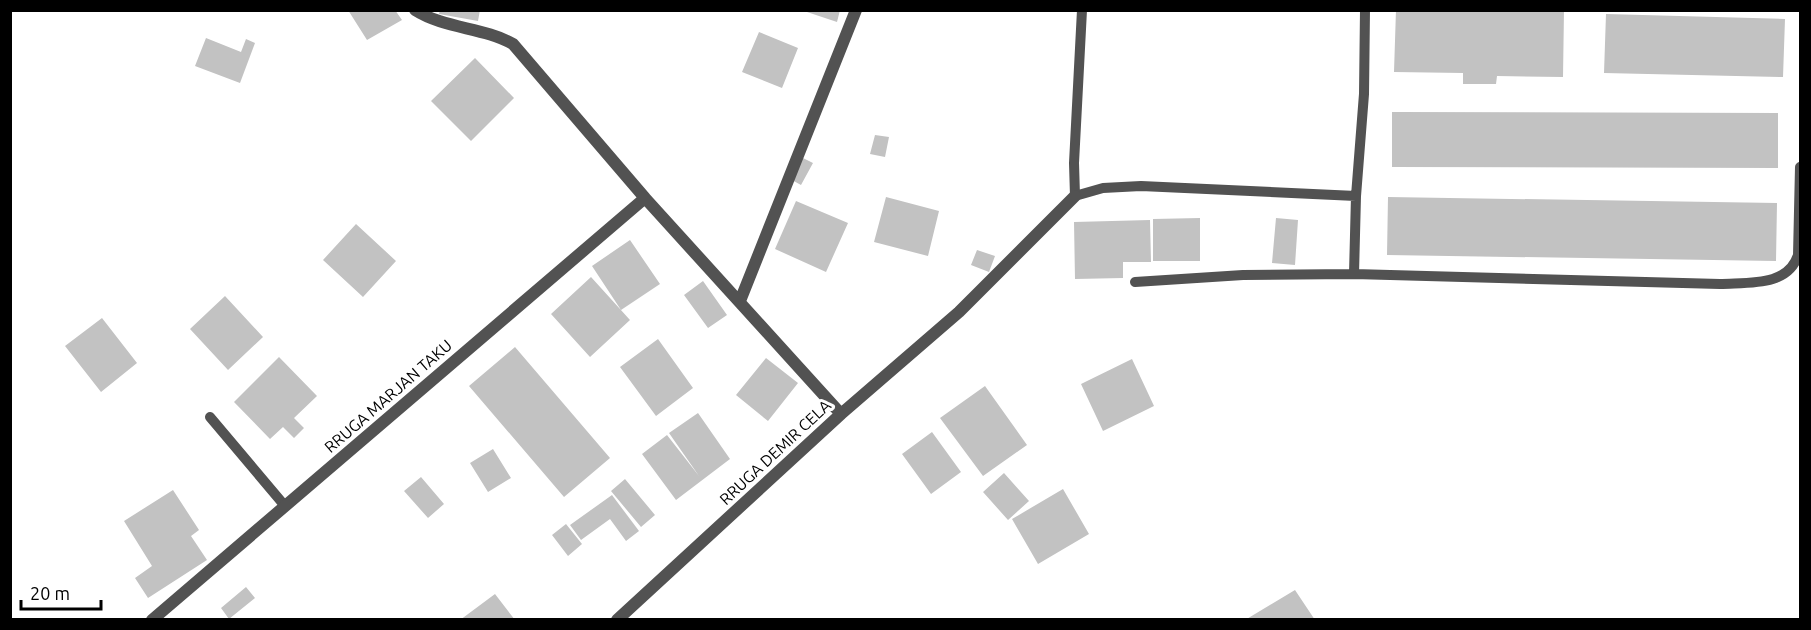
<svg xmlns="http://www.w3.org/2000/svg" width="1811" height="630" viewBox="0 0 1811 630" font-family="Ubuntu,sans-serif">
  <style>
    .building { fill: #c2c2c2 }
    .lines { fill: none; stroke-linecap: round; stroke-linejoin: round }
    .service { stroke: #525252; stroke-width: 10 }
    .minor { stroke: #525252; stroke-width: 12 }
    .labels { text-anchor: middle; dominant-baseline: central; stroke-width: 6; stroke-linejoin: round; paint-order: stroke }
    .street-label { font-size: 16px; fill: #000; stroke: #fff }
  </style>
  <rect width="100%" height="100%" fill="#fff"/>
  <!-- building -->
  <path class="building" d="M348 10H395L402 20 367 40Z
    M440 10H480L478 21 439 14Z
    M801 10H840L837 22Z
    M1396 10H1564L1563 77 1497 76 1496 84H1463V73L1394 72Z
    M1606 14 1785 19 1783 77 1604 73Z
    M759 32 798 48 782 88 742 72Z
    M206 38 241 52 246 39 255 43 240 83 195 66Z
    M475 58 514 98 471 141 431 101Z
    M1392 112 1778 113V168L1392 167Z
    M875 135 889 137 885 157 870 154Z
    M801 157 813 163 801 185 790 179Z
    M886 197 939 211 928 256 874 242Z
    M1388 197 1777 203 1776 261 1387 255Z
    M796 201 848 223 826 272 775 249Z
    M1200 218V261H1153V219Z
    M1276 218 1298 220 1295 265 1272 263Z
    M1150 220 1151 262H1123V278L1075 279 1074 222Z
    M356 224 396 261 363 297 323 260Z
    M630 240 660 284 621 310 592 266Z
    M977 250 995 256 989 272 971 265Z
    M591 277 630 320 590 357 551 314Z
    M703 281 727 315 708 328 684 295Z
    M225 296 263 337 228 370 190 329Z
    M102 318 137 363 101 392 65 346Z
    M658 339 693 388 656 416 620 367Z
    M515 347 610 458 564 497 469 386Z
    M279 357 317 396 294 418 304 428 294 438 283 427 270 439 234 402Z
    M766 358 798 383 768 421 736 395Z
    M1132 359 1154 406 1103 431 1081 384Z
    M985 386 1027 445 983 476 940 418Z
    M698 413 730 459 676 500 642 454 667 435 699 476 669 433Z
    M932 432 961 472 931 494 902 454Z
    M493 449 511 478 488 492 470 463Z
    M1004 473 1029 501 1008 520 983 492Z
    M421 477 444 504 428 518 404 491Z
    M625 479 655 515 641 527 611 491Z
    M1063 489 1089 534 1038 564 1012 519Z
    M173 490 199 530 191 536 207 560 148 598 135 578 152 566 124 521Z
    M612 495 639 531 626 541 610 519 581 540 570 525Z
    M566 524 582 544 568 556 552 535Z
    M246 587 255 598 229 619 221 608Z
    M1295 590 1315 620H1245Z
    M495 594 515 620H460Z"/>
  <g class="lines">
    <!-- service -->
    <path class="service" d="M1082 10 1074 163 1075 196 1103 188 1141 186 1356 196 1354 274 1720 284C1748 282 1788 287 1798 255L1800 167
      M1356 196 1364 94 1365 10
      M1135 282 1243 275 1354 274
      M210 417 285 506"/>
    <!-- minor -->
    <path class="minor" d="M415 10C445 29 483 27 513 44L645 198 841 414
      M740 301 856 10
      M152 620 645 198
      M617 620 841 414 959 312 1075 196"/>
  </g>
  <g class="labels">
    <!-- street labels -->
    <g class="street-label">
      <text transform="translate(388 396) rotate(-41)">RRUGA MARJAN TAKU</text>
      <text transform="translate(775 452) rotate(-43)">RRUGA DEMIR CELA</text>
    </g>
  </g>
  <!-- border -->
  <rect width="1811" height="630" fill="none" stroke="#000000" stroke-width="24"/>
  <!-- scale -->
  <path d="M21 600v9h80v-9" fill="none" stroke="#000000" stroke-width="3"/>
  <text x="30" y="600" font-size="18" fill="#000000" stroke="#ffffff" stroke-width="4.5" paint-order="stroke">20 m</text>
</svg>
